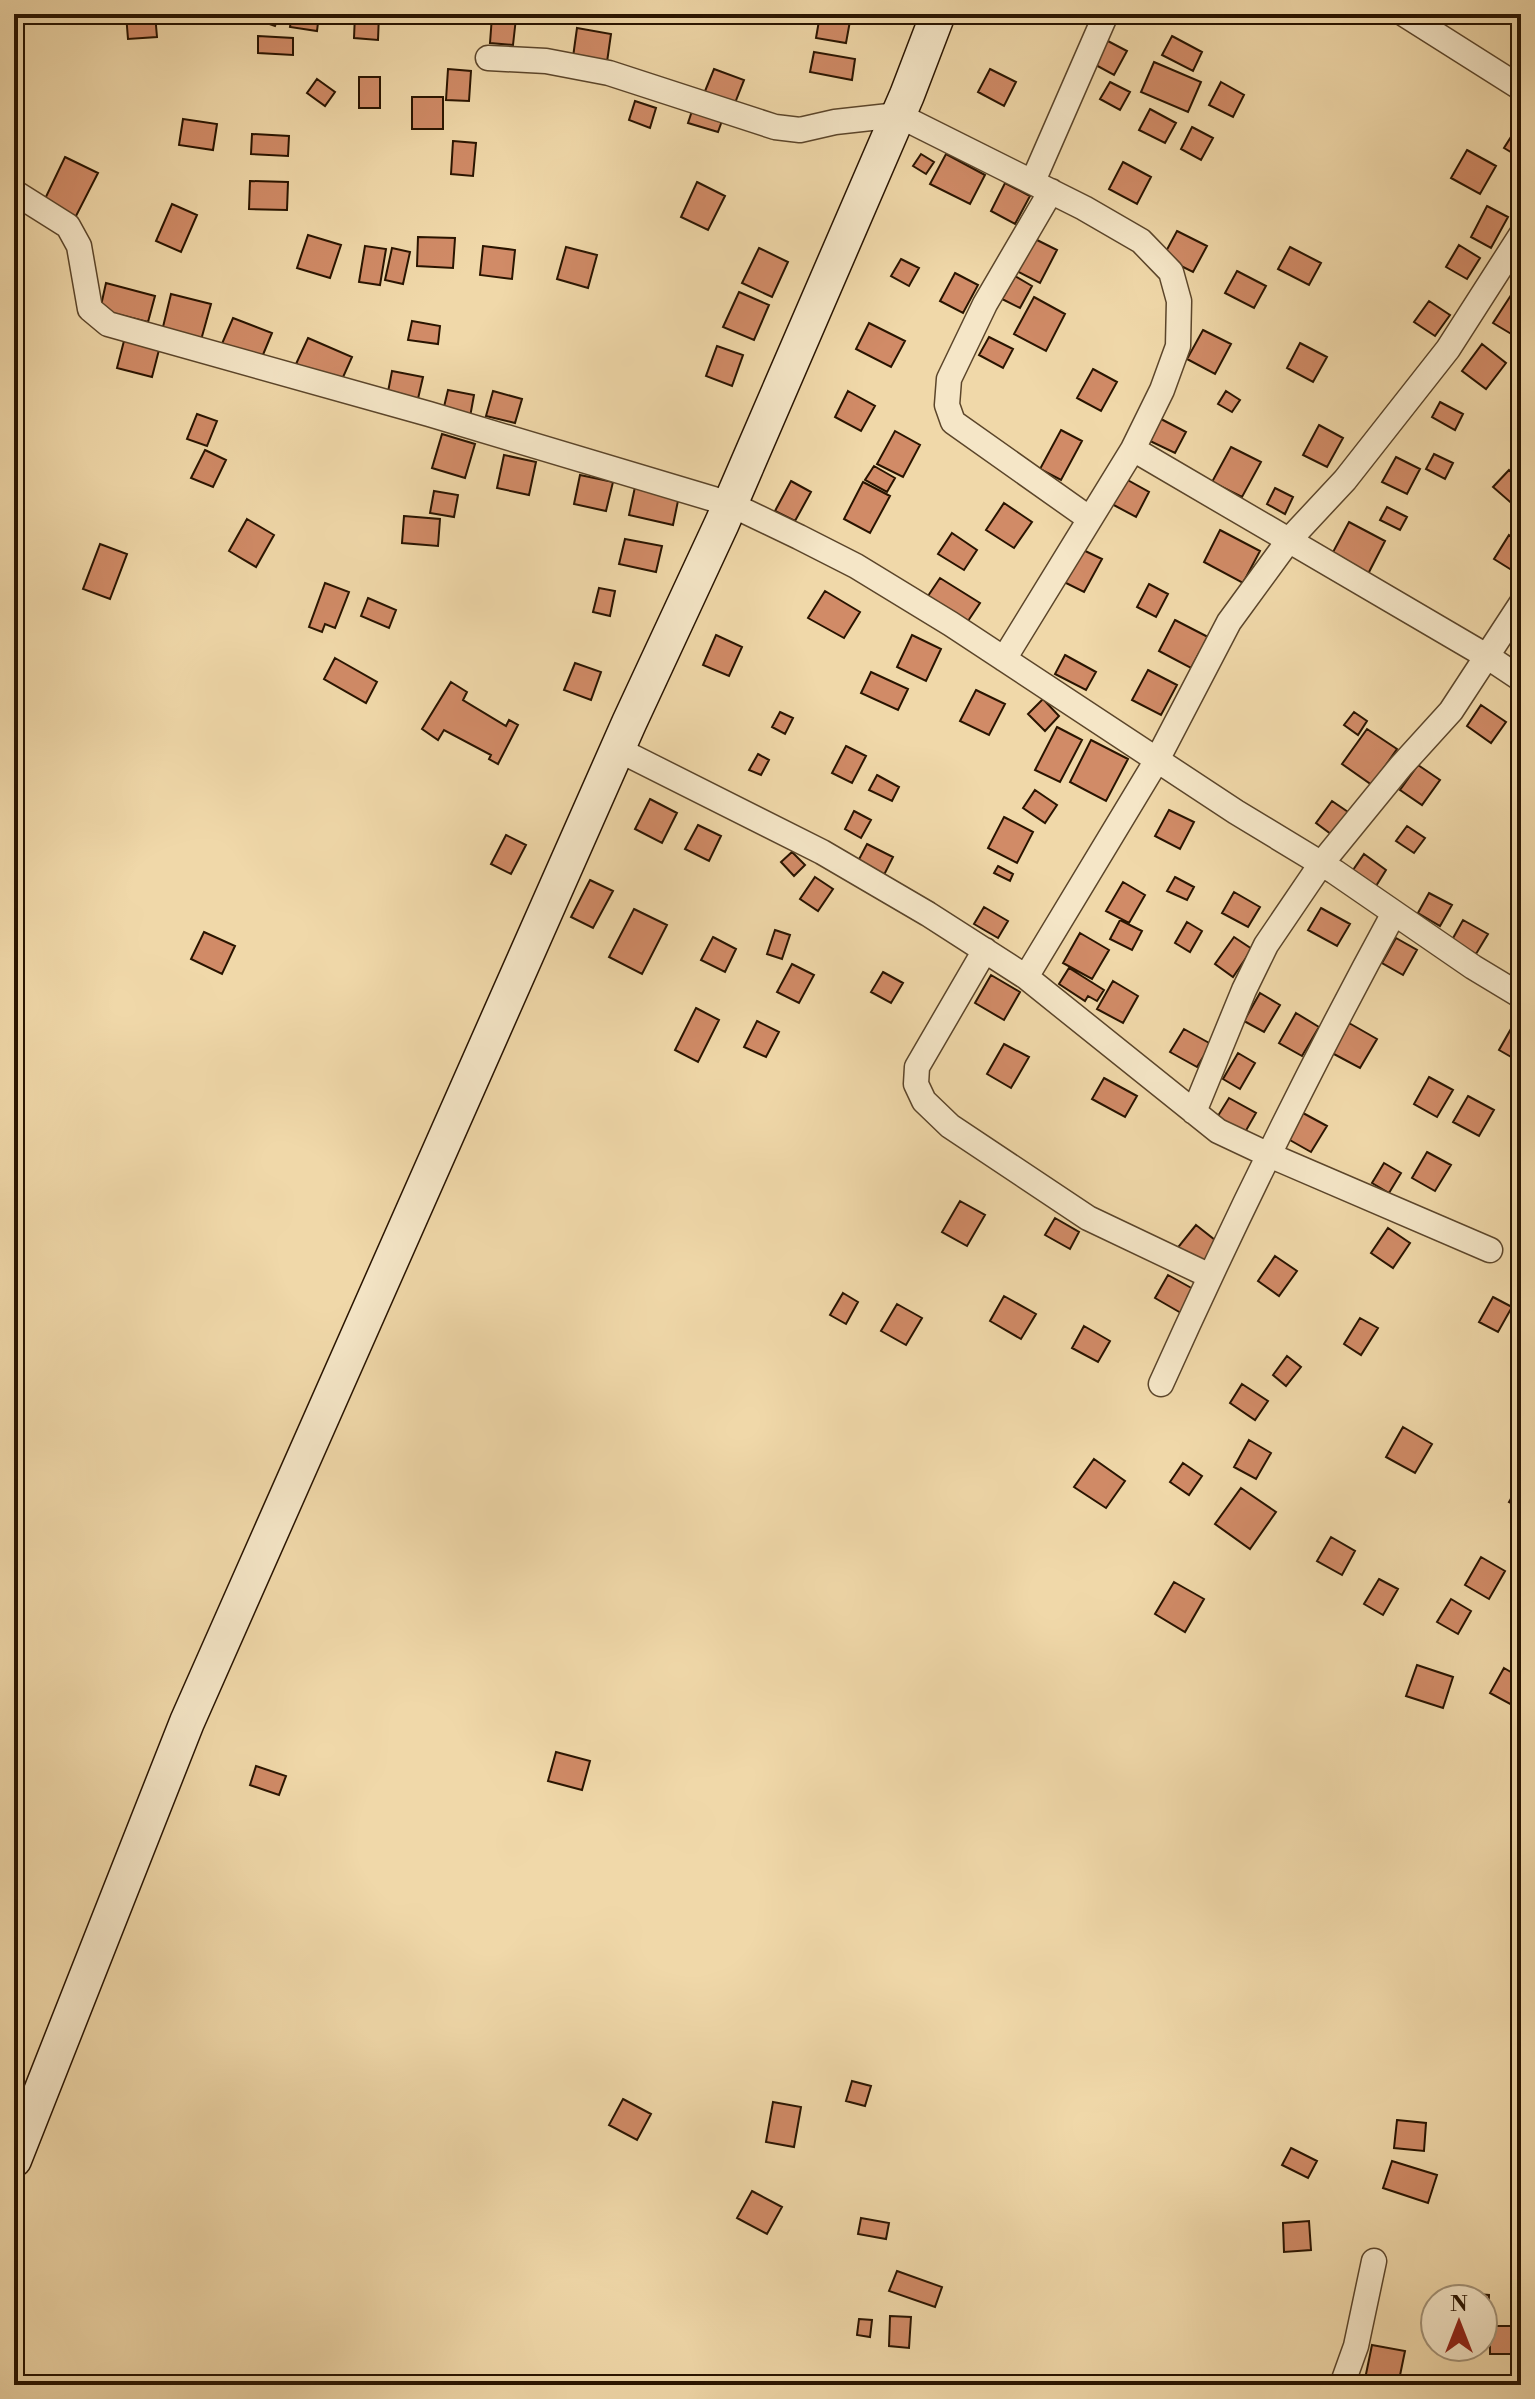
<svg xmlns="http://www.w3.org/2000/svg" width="1535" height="2399" viewBox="0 0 1535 2399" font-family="'Libre Bodoni',serif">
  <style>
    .building { fill: #d18b67; stroke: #291400; stroke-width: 2 }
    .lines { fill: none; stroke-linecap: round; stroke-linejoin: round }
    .minor-casing { stroke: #5b452a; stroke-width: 27 }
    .secondary-casing { stroke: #291400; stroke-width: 37 }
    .minor { stroke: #f5e6c7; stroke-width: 24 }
    .secondary { stroke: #f5e6c7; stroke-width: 34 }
  </style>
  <rect width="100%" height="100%" fill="#f0d8a9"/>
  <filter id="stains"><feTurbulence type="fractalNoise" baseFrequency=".0025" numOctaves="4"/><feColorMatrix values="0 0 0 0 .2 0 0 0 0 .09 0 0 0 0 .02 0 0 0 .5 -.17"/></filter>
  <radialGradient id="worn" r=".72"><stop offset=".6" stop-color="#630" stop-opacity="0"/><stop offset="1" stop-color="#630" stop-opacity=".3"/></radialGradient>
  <!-- building -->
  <path class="building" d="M14 14H36L37 23 15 25Z
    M126 14H155L157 37 128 39Z
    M247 14H279L275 26 246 16Z
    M292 14H319L317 31 290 27Z
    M355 14H379L378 40 354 38Z
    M820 15 850 21 846 43 816 38Z
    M492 16 516 18 513 45 490 43Z
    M577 28 611 34 607 62 573 57Z
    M258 36 293 38V55L258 53Z
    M1172 36 1202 52 1193 71 1162 55Z
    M1104 39 1127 51 1114 75 1092 63Z
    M1521 44V61L1514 56Z
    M814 52 855 59 852 80 810 72Z
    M1154 62 1201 82 1188 112 1141 92Z
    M448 69 471 71 469 101 446 100Z
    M714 69 744 80 733 108 703 96Z
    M990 69 1016 82 1004 106 978 92Z
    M359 77H380V108H359Z
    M317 79 335 92 325 106 307 93Z
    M1110 82 1130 92 1120 110 1100 99Z
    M1221 82 1244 95 1233 117 1209 105Z
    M412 97H443V129H412Z
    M635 101 656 108 650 128 629 120Z
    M693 108 723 118 718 132 688 123Z
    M1150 109 1176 123 1165 143 1139 130Z
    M183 119 217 124 213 150 179 145Z
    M1521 121V158L1504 148Z
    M1192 127 1213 138 1201 160 1181 149Z
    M252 134 289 136 288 156 251 154Z
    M453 141 476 143 473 176 451 174Z
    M1467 150 1496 166 1480 194 1451 178Z
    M921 154 934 162 926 174 913 166Z
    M946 154 985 175 970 204 930 184Z
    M65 157 98 173 75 218 43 203Z
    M1123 162 1151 177 1137 204 1109 189Z
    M250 181 288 182 287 210 249 209Z
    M697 182 725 196 708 230 681 217Z
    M1005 183 1030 196 1015 224 991 211Z
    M172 204 197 215 181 252 156 241Z
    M1487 206 1508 217 1491 248 1471 237Z
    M1177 231 1207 246 1193 272 1163 257Z
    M308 235 341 245 330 278 297 268Z
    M418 237 455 238 453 268 417 266Z
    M1033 238 1057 250 1040 283 1015 270Z
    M1459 245 1480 258 1467 279 1446 267Z
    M365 246 386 249 380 285 359 282Z
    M483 246 515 250 512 279 480 275Z
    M566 247 597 255 588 288 557 279Z
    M1290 247 1321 263 1309 285 1278 269Z
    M392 248 410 252 403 284 385 280Z
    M759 248 788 262 772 297 742 283Z
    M901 259 919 268 909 286 891 276Z
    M1237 271 1266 286 1254 308 1225 293Z
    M955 273 978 285 963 313 940 301Z
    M1015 276 1032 286 1020 308 1002 299Z
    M106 283 155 296 148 322 100 310Z
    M739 292 769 305 754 340 723 327Z
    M1513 292 1521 297V333L1518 338 1493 323Z
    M171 294 211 304 201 340 162 331Z
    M1034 297 1065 314 1046 351 1014 334Z
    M1429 301 1450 315 1435 336 1414 322Z
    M233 318 272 333 260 362 221 346Z
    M412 321 440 326 438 344 408 340Z
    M869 323 905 341 891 367 856 349Z
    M1203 330 1231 344 1215 374 1187 359Z
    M125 337 160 346 152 377 117 368Z
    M989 337 1013 349 1003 368 979 355Z
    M308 338 352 357 340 384 296 364Z
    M1300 343 1327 357 1313 382 1287 368Z
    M1482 344 1506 363 1486 389 1462 371Z
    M717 346 743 355 732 386 706 376Z
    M1521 359V376L1513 371Z
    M1093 369 1117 382 1101 411 1077 398Z
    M392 371 423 377 417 403 387 397Z
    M448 390 474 395 470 417 443 411Z
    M493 391 522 399 515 423 486 416Z
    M848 391 875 406 861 431 835 417Z
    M1226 391 1240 400 1232 412 1218 404Z
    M1440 402 1463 414 1455 430 1432 417Z
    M197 414 217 421 207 446 187 439Z
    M1161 419 1186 432 1175 453 1150 441Z
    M1319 425 1343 438 1327 467 1303 455Z
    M1061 430 1082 441 1061 480 1040 469Z
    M895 431 920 445 903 477 877 464Z
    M442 434 475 444 465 478 432 468Z
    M1231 447 1261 462 1242 497 1212 482Z
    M205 450 226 460 213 487 191 478Z
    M1434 454 1453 463 1445 479 1426 469Z
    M504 455 536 462 529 495 497 488Z
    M1396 457 1420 469 1407 494 1382 482Z
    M874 466 895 478 887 492 865 480Z
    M1509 470 1521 481V504L1517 508 1493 487Z
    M580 475 613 482 606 511 574 504Z
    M1124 478 1149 492 1136 517 1110 503Z
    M791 481 811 492 795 521 775 511Z
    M863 482 890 496 870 533 844 519Z
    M635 487 679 496 673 525 629 515Z
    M1275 488 1293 497 1285 514 1267 504Z
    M434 491 458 495 454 517 430 513Z
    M1004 503 1032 522 1014 548 986 530Z
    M1387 507 1407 517 1400 530 1380 520Z
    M404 516 440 519 438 546 402 543Z
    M247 519 274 535 256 567 229 551Z
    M1349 522 1385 541 1368 574 1332 554Z
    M1220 530 1260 551 1243 583 1204 562Z
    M952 533 977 550 964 570 938 554Z
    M1509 535 1521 543V570L1518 574 1494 559Z
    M625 539 662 546 656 572 619 564Z
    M100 544 127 554 110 599 83 589Z
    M1079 548 1102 559 1084 592 1062 581Z
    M940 578 980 603 966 624 926 599Z
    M325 583 349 592 335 628 325 624 322 632 309 627Z
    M1149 584 1168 594 1156 617 1137 607Z
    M599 588 615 591 610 616 593 612Z
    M825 591 860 612 844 638 808 618Z
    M368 598 396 610 389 628 361 616Z
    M1175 620 1208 637 1191 668 1159 651Z
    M716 635 742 647 729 676 703 665Z
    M912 635 941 649 926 681 897 667Z
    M1065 655 1096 672 1086 690 1055 674Z
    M335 658 377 682 366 703 324 679Z
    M575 663 601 672 591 700 564 690Z
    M1148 670 1177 685 1161 715 1132 700Z
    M871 672 908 689 898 710 861 693Z
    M451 682 467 692 463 700 506 726 509 720 518 725 498 764 489 759 491 755 444 730 438 740 422 729Z
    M976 690 1005 704 989 735 960 721Z
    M1043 699 1059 716 1045 731 1028 714Z
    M1481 705 1506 722 1491 743 1467 726Z
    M780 712 793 718 785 734 772 727Z
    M1354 712 1367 721 1358 735 1344 725Z
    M1057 727 1082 740 1060 782 1035 770Z
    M1367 729 1397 749 1372 785 1342 764Z
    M1091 740 1128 759 1106 801 1070 782Z
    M846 746 866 756 852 783 832 773Z
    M758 754 769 760 761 775 749 770Z
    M1418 765 1440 780 1422 805 1400 790Z
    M877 775 899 787 892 801 869 790Z
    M1035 790 1057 805 1045 823 1023 808Z
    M650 799 677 813 662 843 635 829Z
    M1332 801 1351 814 1335 837 1316 823Z
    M1169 810 1194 822 1180 849 1155 836Z
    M854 811 871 820 861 838 845 829Z
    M1004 817 1033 832 1017 863 988 848Z
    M698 825 721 836 709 861 685 849Z
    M1407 826 1425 838 1414 853 1396 841Z
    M506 835 526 845 511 874 491 864Z
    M867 844 893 857 883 877 857 863Z
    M792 852 805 865 794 876 781 862Z
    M1364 854 1386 870 1376 886 1353 870Z
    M998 866 1013 874 1010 881 994 873Z
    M815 877 833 889 818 911 800 899Z
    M1175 877 1194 887 1187 900 1167 891Z
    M590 880 613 891 593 928 571 917Z
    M1123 882 1145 895 1129 923 1106 911Z
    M1234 892 1260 907 1248 927 1222 913Z
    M1429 893 1452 905 1440 926 1418 913Z
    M984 907 1008 921 998 938 974 924Z
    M1321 908 1350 924 1337 946 1308 930Z
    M634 909 667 925 642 974 609 957Z
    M1120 920 1142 931 1132 950 1110 939Z
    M1463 920 1488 934 1476 954 1452 940Z
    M1187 922 1202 931 1190 952 1175 943Z
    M775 930 790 935 782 959 767 954Z
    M204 932 235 946 222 974 191 959Z
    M1080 933 1109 950 1092 979 1063 963Z
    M713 937 736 949 725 972 701 960Z
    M1234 937 1252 949 1233 977 1215 964Z
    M1396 938 1417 950 1403 975 1382 963Z
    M792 964 814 975 799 1003 777 992Z
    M1069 968 1104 990 1097 1001 1088 996 1085 1001 1059 984Z
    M883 972 903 983 891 1003 871 992Z
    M991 975 1020 992 1004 1020 975 1003Z
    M1113 981 1138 996 1123 1023 1097 1009Z
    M1260 993 1280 1005 1264 1032 1244 1021Z
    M696 1008 719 1020 698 1062 675 1050Z
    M1296 1013 1319 1027 1302 1056 1279 1043Z
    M1516 1020 1521 1023 1520 1062 1499 1050Z
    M757 1021 779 1032 766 1057 744 1047Z
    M1349 1023 1377 1039 1360 1068 1332 1053Z
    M1184 1029 1211 1044 1197 1067 1170 1052Z
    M1004 1044 1029 1057 1011 1088 987 1074Z
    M1238 1053 1255 1063 1240 1089 1223 1079Z
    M1429 1077 1453 1090 1437 1117 1414 1104Z
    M1104 1078 1137 1096 1125 1117 1092 1099Z
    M1468 1096 1494 1110 1479 1136 1453 1122Z
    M1229 1098 1256 1113 1244 1134 1216 1119Z
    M1303 1113 1327 1126 1311 1152 1288 1139Z
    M1427 1152 1451 1165 1435 1191 1412 1178Z
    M1384 1163 1401 1173 1389 1193 1372 1183Z
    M960 1201 985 1215 967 1246 942 1232Z
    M1055 1218 1079 1232 1070 1249 1045 1235Z
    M1196 1225 1220 1244 1199 1270 1175 1251Z
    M1388 1228 1410 1243 1393 1268 1371 1253Z
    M1275 1256 1297 1271 1279 1296 1258 1281Z
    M1168 1275 1195 1290 1181 1313 1155 1298Z
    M843 1293 858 1302 846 1324 830 1315Z
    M1004 1296 1036 1314 1021 1339 990 1321Z
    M1493 1297 1512 1307 1498 1332 1479 1322Z
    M897 1304 922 1318 906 1345 881 1331Z
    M1360 1318 1378 1328 1361 1355 1344 1344Z
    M1084 1326 1110 1341 1098 1362 1072 1348Z
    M1287 1356 1301 1367 1286 1386 1273 1375Z
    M1242 1384 1268 1401 1255 1420 1230 1403Z
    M1403 1427 1432 1444 1415 1473 1386 1457Z
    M1249 1440 1271 1453 1256 1479 1234 1467Z
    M1094 1459 1125 1481 1106 1508 1074 1487Z
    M1183 1463 1202 1476 1189 1495 1170 1482Z
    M1521 1481V1508L1509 1502Z
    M1241 1488 1276 1512 1250 1549 1215 1524Z
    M1331 1537 1355 1551 1342 1575 1317 1561Z
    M1481 1557 1505 1571 1489 1599 1465 1585Z
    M1379 1579 1398 1589 1383 1615 1364 1604Z
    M1174 1582 1204 1599 1185 1632 1155 1614Z
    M1451 1599 1471 1611 1458 1634 1437 1622Z
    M1417 1665 1453 1677 1443 1708 1406 1696Z
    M1504 1668 1521 1678V1690L1512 1705 1490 1693Z
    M556 1752 590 1761 582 1790 548 1781Z
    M256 1766 286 1776 279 1795 250 1785Z
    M852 2081 871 2086 865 2106 846 2101Z
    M623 2099 651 2114 637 2140 609 2125Z
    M773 2102 801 2107 794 2147 766 2142Z
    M1397 2120 1426 2123 1424 2151 1394 2148Z
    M1291 2148 1317 2161 1308 2178 1282 2165Z
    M1392 2161 1437 2175 1428 2203 1383 2188Z
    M752 2191 782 2207 767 2234 737 2218Z
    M861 2218 889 2223 886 2239 858 2234Z
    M1309 2221 1311 2250 1284 2252 1283 2223Z
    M897 2271 942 2287 935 2307 889 2291Z
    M1461 2293 1489 2295 1488 2321H1483V2299H1461Z
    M890 2316 911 2317 909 2348 889 2346Z
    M859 2319 872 2320 870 2337 857 2335Z
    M1490 2326H1521V2354H1490Z
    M1372 2345 1405 2351 1398 2385 1365 2379Z
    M1446 2347H1473L1472 2357 1446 2354Z"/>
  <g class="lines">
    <defs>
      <path id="minor" d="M1404 14 1521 88
        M488 58 546 61 609 73 775 127 800 130 835 122 898 115 1084 208 1141 241 1171 272 1179 301 1178 346 1162 390 1133 449 1004 659
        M1033 181 1106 14
        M1051 191 985 304 949 379 947 405 953 422 1090 519
        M14 192 68 226 79 246 90 309 108 324 429 414 730 504 799 537 856 566 951 624 1236 812 1335 872 1473 967 1521 996
        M1133 449 1488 657 1521 679
        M617 749 822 852 928 914 1026 977 1218 1131 1269 1155 1490 1250
        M985 950 917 1067 916 1084 924 1101 950 1126 1088 1218 1210 1276
        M1026 977 1157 760 1229 622 1289 540 1345 480 1448 349 1521 235
        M1194 1112 1244 990 1266 945 1321 864 1401 766 1451 711 1521 604
        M1161 1384C1233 1224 1310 1067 1394 913
        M1342 2385 1356 2346 1374 2261"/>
      <path id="secondary" d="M14 2160 187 1722 629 723 722 523 907 95 938 14"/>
    </defs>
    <!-- minor casing -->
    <use href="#minor" class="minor-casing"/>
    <!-- secondary casing -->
    <use href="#secondary" class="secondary-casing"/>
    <!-- minor -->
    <use href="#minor" class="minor"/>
    <!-- secondary -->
    <use href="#secondary" class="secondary"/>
  </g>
  <!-- margin -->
  <rect width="1535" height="2399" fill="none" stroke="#f0d8a9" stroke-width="48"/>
  <rect x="16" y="16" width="1503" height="2367" fill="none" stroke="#291400" stroke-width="4"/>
  <rect x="24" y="24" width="1487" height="2351" fill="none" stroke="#291400" stroke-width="2"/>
  <!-- north arrow -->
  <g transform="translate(1459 2323)"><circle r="38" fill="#f5e6c7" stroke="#a39277" stroke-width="2"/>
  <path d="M0-6L14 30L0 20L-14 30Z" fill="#8f2418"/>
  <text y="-12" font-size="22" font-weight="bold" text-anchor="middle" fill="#291400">N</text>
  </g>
  <rect width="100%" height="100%" filter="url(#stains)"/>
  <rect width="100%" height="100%" fill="url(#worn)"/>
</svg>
